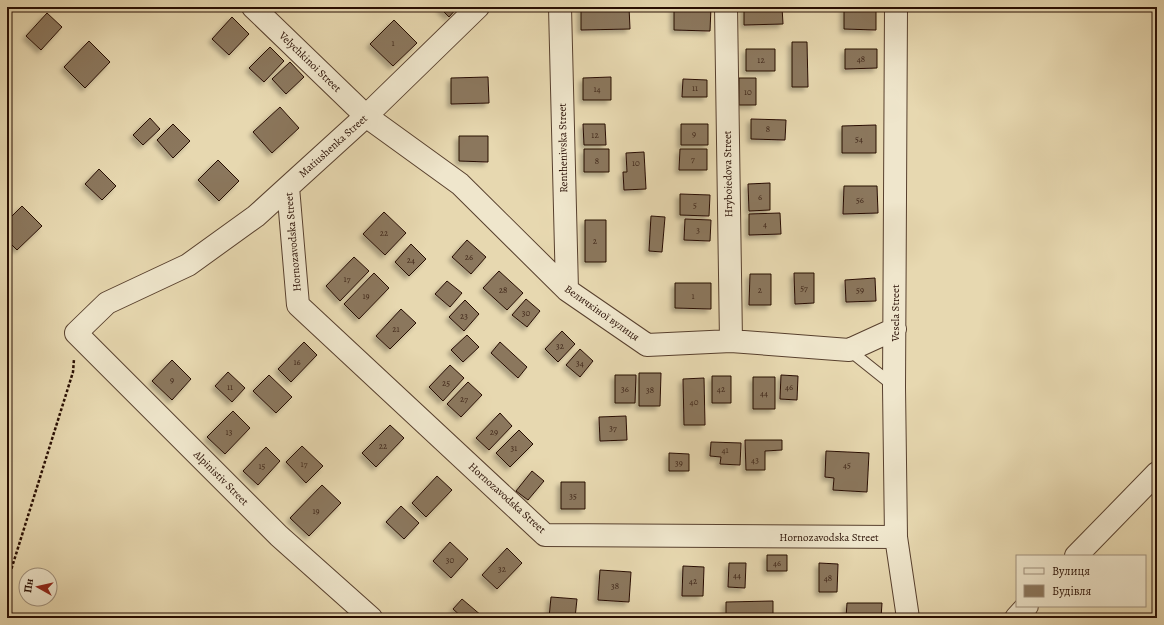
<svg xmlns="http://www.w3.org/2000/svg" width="1164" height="625" viewBox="0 0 1164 625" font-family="Alegreya,serif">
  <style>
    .building { fill: #8b775d; stroke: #280e03; filter: url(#shadow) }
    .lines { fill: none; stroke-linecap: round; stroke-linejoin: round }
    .lane-casing { stroke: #58402e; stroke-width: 13 }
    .street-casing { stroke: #58402e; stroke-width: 24 }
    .path { stroke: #280e03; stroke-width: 2.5; stroke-dasharray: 3 2; stroke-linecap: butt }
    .lane { stroke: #efe6cc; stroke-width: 11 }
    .street { stroke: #efe6cc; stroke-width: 22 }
    .labels { text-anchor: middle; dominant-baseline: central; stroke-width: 3; stroke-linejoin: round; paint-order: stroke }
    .number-label { font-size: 9px; fill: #41281a }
    .street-label { font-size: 11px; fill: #280e03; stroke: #efe6cc }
  </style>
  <defs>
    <filter id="shadow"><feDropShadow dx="-3.5" dy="3.5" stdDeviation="2" flood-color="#0004"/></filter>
  </defs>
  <rect width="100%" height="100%" fill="#e7d8b0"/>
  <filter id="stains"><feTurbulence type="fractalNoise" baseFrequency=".005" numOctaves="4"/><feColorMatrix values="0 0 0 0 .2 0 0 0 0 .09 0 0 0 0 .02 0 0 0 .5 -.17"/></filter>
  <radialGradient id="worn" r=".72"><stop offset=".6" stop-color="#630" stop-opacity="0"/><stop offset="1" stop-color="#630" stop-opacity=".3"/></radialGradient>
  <!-- building -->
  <path class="building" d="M439 7H458L449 17Z
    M581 7H629L630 29 581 30Z
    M674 7H711L710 31 674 30Z
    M744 7H782L783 24 744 25Z
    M844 7H876V30L844 29Z
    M47 13 62 27 41 50 26 36Z
    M232 17 249 34 229 55 212 39Z
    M394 20 417 43 393 66 370 44Z
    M89 41 110 62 85 88 64 67Z
    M792 42H807L808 87H792Z
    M270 47 284 61 264 82 249 68Z
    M746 49H775V71H746Z
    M845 49H877V68L845 69Z
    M290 62 304 77 286 94 272 79Z
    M488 77 489 103 451 104V78Z
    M611 77V100H583V78Z
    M739 78H756V105H739Z
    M683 79 707 80V97H682Z
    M280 107 299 128 272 153 253 132Z
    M150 118 160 129 143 145 133 135Z
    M751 119 786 120 785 140 751 139Z
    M173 124 190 141 173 158 157 140Z
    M583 124H605L606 145H584Z
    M681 124H708V145H681Z
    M876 125V153H842V126Z
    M459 136H488V162L459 161Z
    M584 149H609V172H584Z
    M680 149H707V170H679Z
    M644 152 646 189 624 190 623 172H627L626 153Z
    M218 160 239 181 219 201 198 180Z
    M99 169 116 186 102 200 85 184Z
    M770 183V210L749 211 748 184Z
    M844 186H877L878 213 843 214Z
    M680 194 710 195 709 216 680 215Z
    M22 206 42 226 17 250 7 240V221Z
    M384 212 406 233 385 255 363 234Z
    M780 213 781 234 749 235V214Z
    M651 216 665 217 662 252 649 251Z
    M685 219 711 220 710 241 684 240Z
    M585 220H606V262H585Z
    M467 240 486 257 471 274 452 257Z
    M411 244 426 259 409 276 395 262Z
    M354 257 369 271 340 301 326 286Z
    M499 271 523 293 507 310 483 288Z
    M374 273 389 288 359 319 344 304Z
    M794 273H814V303L795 304Z
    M750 274H771V305H749Z
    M875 278 876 301 846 302 845 280Z
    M447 281 462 293 450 307 435 294Z
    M675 283H711V309L675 308Z
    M526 299 540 311 527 327 512 315Z
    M465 300 479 314 464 331 449 317Z
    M401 309 416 323 390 349 376 336Z
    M562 331 575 344 558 362 545 349Z
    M467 335 479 347 463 362 451 350Z
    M304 342 317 355 291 382 278 369Z
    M500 342 527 367 518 378 491 353Z
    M580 349 593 361 580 377 566 365Z
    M172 360 191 379 172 400 152 381Z
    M450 365 464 378 443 401 429 387Z
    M228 372 245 388 232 402 215 386Z
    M639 373H661L660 406H639Z
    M269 375 292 397 276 413 253 391Z
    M615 375H636L635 403H615Z
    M781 375 798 376 797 400 780 399Z
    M712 376H731V403H712Z
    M753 377H775V409H753Z
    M704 378 705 425H684L683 379Z
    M468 382 482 395 461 417 447 404Z
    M233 411 250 428 225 454 207 437Z
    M500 413 512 426 489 450 476 438Z
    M626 416 627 440 600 441 599 417Z
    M390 425 404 438 376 467 362 453Z
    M519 430 533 444 510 467 496 453Z
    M745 440H782V450L765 451V470H746Z
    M711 442 741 443 740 465 720 464 721 457 710 456Z
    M302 446 323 466 306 483 286 462Z
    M266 447 280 461 258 485 243 471Z
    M826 451 869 453 867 492 833 490 834 478 825 477Z
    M669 453 689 454V471H669Z
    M532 471 544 481 528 500 516 491Z
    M437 476 452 490 426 517 412 503Z
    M561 482H585V509H561Z
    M322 485 341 503 309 536 290 518Z
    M401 506 419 523 404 539 386 522Z
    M450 542 468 559 451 578 433 561Z
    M507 548 522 563 497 589 482 575Z
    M767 555H787V571H767Z
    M729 563H746L745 588 728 587Z
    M819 563 838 564 837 592H819Z
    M683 566 704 567 703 596H682Z
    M600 570 631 572 629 602 598 600Z
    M551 597 577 599 575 618H549Z
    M462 599 482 616 481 618H463L453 609Z
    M773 601V618H726V602Z
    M847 603H882L881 618H846Z"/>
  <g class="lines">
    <defs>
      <path id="lane" d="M849 350 894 386"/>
      <path id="street" d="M253 7 366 116 460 184 567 290 647 345 731 341 849 350 895 329
        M560 7 567 290
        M726 7 731 341
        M896 7 894 387 896 537 908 618
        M288 187 298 305 545 535 896 537
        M1076 556 1157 473
        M371 618 279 536 76 333 107 303 188 265 256 216 366 116 478 7
        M1016 618 1027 606"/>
    </defs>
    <!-- lane casing -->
    <use href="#lane" class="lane-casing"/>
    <!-- street casing -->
    <use href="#street" class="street-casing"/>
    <!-- path -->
    <path class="path" d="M7 583 73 372 74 359"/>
    <!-- lane -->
    <use href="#lane" class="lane"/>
    <!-- street -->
    <use href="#street" class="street"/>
  </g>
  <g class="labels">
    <!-- number labels -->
    <g class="number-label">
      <text x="393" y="43">1</text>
      <text x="861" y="59">48</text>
      <text x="761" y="60">12</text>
      <text x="695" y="88">11</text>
      <text x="597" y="89">14</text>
      <text x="748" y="92">10</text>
      <text x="768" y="129">8</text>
      <text x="694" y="134">9</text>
      <text x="595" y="135">12</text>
      <text x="859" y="139">54</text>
      <text x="693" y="159">7</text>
      <text x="597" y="161">8</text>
      <text x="636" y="163">10</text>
      <text x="760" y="197">6</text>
      <text x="860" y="200">56</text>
      <text x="695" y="205">5</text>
      <text x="765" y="224">4</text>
      <text x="698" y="230">3</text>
      <text x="384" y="233">22</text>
      <text x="595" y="241">2</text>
      <text x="469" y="257">26</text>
      <text x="411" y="260">24</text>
      <text x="347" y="279">17</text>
      <text x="804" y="288">57</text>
      <text x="503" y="290">28</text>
      <text x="760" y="290">2</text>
      <text x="860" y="290">59</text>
      <text x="366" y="296">19</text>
      <text x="693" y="296">1</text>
      <text x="526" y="313">30</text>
      <text x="464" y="316">23</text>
      <text x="396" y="329">21</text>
      <text x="560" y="346">32</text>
      <text x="297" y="362">16</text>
      <text x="580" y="363">34</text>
      <text x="172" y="380">9</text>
      <text x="446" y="383">25</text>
      <text x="230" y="387">11</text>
      <text x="789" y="387">46</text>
      <text x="625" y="389">36</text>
      <text x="721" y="389">42</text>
      <text x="650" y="390">38</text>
      <text x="764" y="393">44</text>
      <text x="464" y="399">27</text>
      <text x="694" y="402">40</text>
      <text x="613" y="428">37</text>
      <text x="229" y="432">13</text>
      <text x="494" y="432">29</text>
      <text x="383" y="446">22</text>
      <text x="514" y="448">31</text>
      <text x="725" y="450">41</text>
      <text x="755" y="460">43</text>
      <text x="679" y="463">39</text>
      <text x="304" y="464">17</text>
      <text x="847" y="465">45</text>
      <text x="262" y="466">15</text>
      <text x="573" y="496">35</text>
      <text x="316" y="511">19</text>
      <text x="450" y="560">30</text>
      <text x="777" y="563">46</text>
      <text x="502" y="569">32</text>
      <text x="737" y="575">44</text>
      <text x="828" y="578">48</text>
      <text x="693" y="581">42</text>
      <text x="615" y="586">38</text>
    </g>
    <!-- street labels -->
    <g class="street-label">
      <text transform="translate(310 62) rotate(44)">Velychkinoi Street</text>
      <text transform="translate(333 146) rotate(-42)">Matiushenka Street</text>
      <text transform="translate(563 148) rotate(-91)">Renthenivska Street</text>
      <text transform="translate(728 174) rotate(-91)">Hryboiedova Street</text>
      <text transform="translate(293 242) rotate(-95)">Hornozavodska Street</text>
      <text transform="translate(602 313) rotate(35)">Величкіної вулиця</text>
      <text transform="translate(895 313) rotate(-90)">Vesela Street</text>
      <text transform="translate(221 478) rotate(45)">Alpinistiv Street</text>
      <text transform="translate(507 498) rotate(42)">Hornozavodska Street</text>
      <text x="829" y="537">Hornozavodska Street</text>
    </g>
  </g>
  <!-- margin -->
  <rect width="1164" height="625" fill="none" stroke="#e7d8b0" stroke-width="24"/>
  <rect x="8" y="8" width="1148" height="609" fill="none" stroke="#280e03" stroke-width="2"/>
  <rect x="12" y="12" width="1140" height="601" fill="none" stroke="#280e03"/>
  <!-- legend -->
  <rect x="1016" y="555" width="130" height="52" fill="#efe6cc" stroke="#9f907c"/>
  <rect x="1024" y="568" width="20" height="6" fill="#efe6cc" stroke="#9f907c"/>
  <text x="1052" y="575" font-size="12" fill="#280e03">Вулиця</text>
  <rect x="1024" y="585" width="20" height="12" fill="#8b775d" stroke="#9f907c"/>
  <text x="1052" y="595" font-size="12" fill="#280e03">Будівля</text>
  <!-- north arrow -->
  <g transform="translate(38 587) rotate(278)"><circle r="19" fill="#efe6cc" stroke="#9f907c"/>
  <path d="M0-3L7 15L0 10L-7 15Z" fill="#8f2418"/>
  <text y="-6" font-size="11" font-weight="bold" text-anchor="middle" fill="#280e03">Пн</text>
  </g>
  <rect width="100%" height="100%" filter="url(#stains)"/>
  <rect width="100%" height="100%" fill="url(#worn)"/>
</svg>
